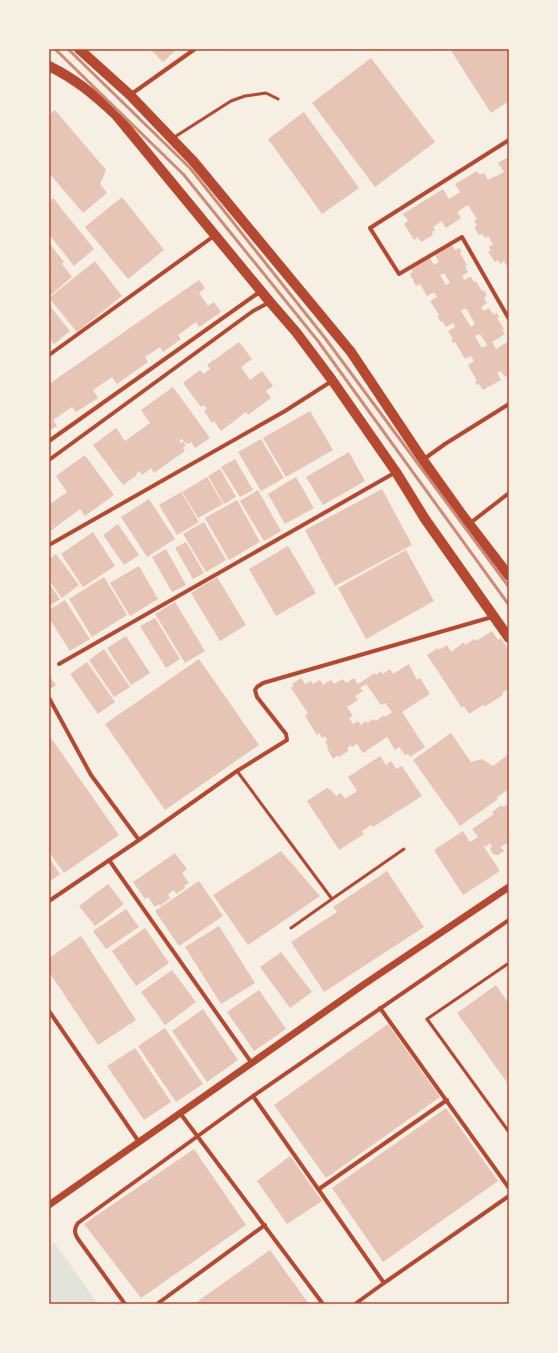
<svg xmlns="http://www.w3.org/2000/svg" width="558" height="1353" viewBox="0 0 558 1353" font-family="'Open Sans',sans-serif">
  <style>
    .green { fill: #e2e4dc }
    .building { fill: #e6c5b7; fill-rule: evenodd }
    .lines { fill: none; stroke-linecap: round; stroke-linejoin: round }
    .service { stroke: #b5482f; stroke-width: 3 }
    .minor { stroke: #b5482f; stroke-width: 4 }
    .tertiary { stroke: #b5482f; stroke-width: 7 }
    .primary { stroke: #b5482f; stroke-width: 10 }
    .rail { stroke: #cf8b77; stroke-width: 3 }
    .neatline { fill: none; stroke: #b5482f; stroke-width: 1.5 }
  </style>
  <rect width="100%" height="100%" fill="#f6efe4"/>
  <!-- green -->
  <path class="green" d="M54 1242 98 1304H49V1246Z"/>
  <!-- building -->
  <path class="building" d="M150 49H177L163 62Z
    M450 49H509V101L491 113Z
    M371 58 435 142 375 187 312 103Z
    M55 110 106 170 100 184 107 193 83 213 49 173V115Z
    M304 112 359 188 322 214 268 139Z
    M508 157 509 159V270L504 261 500 264 498 260 495 262 488 252 491 250 489 247 493 244 488 236 485 238 482 234 479 235 474 227 477 226 474 221 477 219 468 205 457 212 461 218 446 228 442 221 433 227 435 230 432 232 433 235 421 242 418 237 414 240 404 224 408 221 403 214 443 189 449 199 460 192 455 184 477 171 480 175 484 173 488 180 495 176V177L504 172 498 163Z
    M122 197 164 250 128 279 85 227Z
    M53 198 94 249 74 266 49 234V202Z
    M49 243 64 262 62 264 72 277 51 295 49 293Z
    M452 245 455 250 459 248 462 252 460 253 467 265 465 266 468 272 462 276 464 280 471 277 474 282 476 281 482 291 484 290 487 296 484 298 487 303 481 307 484 311 489 308 494 315 497 313 499 317 497 318 504 329H502L505 334 492 342 496 349 509 341V375L505 377 501 371 497 373 501 380 483 390 479 384 477 385 475 382 477 381 468 365 474 361 471 356 465 359 455 342 453 343 451 340 453 339 448 331 455 327 453 323 446 327 442 321 441 322 437 316 439 315 430 301 437 297 434 292 427 296 420 284 416 286 410 274 413 272 411 269 430 258 434 265 439 262 435 255ZM444 273 450 283 446 285 440 275ZM466 308 475 324 471 327 461 311ZM480 334 487 345 482 348 475 336Z
    M95 261 122 296 77 332 49 298Z
    M199 280 205 288 199 293 208 306 214 302 221 312 199 327 196 322 178 335 181 339 163 352 160 347 145 357 148 362 117 384 112 377 93 390 98 398 76 412 72 407 53 420 57 426 49 431V384Z
    M49 305 70 331 54 344 49 338Z
    M239 342 252 359 241 367 250 380 262 371 273 386 266 391 271 398 248 415 246 412 221 431 214 421 212 423 204 411 207 409 204 405 201 407 183 383 200 370 203 374 210 369 207 365Z
    M173 387 210 438 195 448 191 442 188 444 186 442 185 443 181 438V439L179 441 181 443 183 442 186 445 183 448 185 451 154 473 151 468 142 475 140 471 136 474 137 475 123 485 93 445 116 428 125 441 150 423 141 410Z
    M310 411 333 450 286 477 263 438Z
    M261 439 284 478 261 491 238 452Z
    M349 452 365 481 323 505 306 477Z
    M85 455 114 495 85 516 80 509 49 532V505L67 492 56 476Z
    M235 459 253 490 240 497 221 467Z
    M220 469 236 497 224 504 208 476Z
    M207 477 223 504 198 518 182 492Z
    M296 477 314 508 285 524 268 494Z
    M382 489 412 545 335 586 305 530Z
    M258 490 281 531 264 541 240 501Z
    M181 492 199 522 177 535 159 505Z
    M149 499 175 539 147 557 121 517Z
    M237 500 260 542 229 560 205 518Z
    M204 522 226 560 206 572 183 534Z
    M118 524 139 555 124 565 103 535Z
    M93 532 115 566 83 587 61 554Z
    M186 542 204 573 193 579 175 548Z
    M288 546 316 593 276 616 249 569Z
    M166 549 186 585 172 592 152 557Z
    M406 550 434 601 366 639 338 588Z
    M56 554 79 585 62 598 49 580V559Z
    M139 566 158 599 130 616 110 583Z
    M104 577 127 615 92 637 69 599Z
    M217 577 246 625 220 641 191 593Z
    M49 584 60 599 49 606Z
    M65 600 90 639 70 651 49 618V610Z
    M175 602 205 651 185 663 155 614Z
    M155 618 180 659 166 668 140 626Z
    M492 631 498 640 501 638 509 651V691L508 692 506 690 502 693 503 695 484 707 483 705 469 714 464 706 462 708 427 655 438 648 439 650 447 645 451 652 464 642 465 645 474 639 476 641Z
    M126 636 150 673 131 685 107 648Z
    M104 649 130 687 114 697 89 660Z
    M199 659 259 745 165 810 105 724Z
    M87 662 115 702 98 714 70 674Z
    M409 664 417 680 420 678 430 694 402 712 425 747 410 757 408 754 405 755 399 747 395 750 387 737 363 753 357 744 352 747 351 745 347 748 348 751 339 757 338 755 333 759 327 748 328 747 325 742 327 741 325 736 322 738 319 733 317 735 305 716 308 713 291 688 294 686 292 684 301 678 305 684 311 681 313 684 320 680 323 685 331 680 334 684 343 679 346 683 354 678 358 684 375 673 376 675 381 671 383 674 390 669 393 674ZM366 684 381 705 385 703 392 712 385 717 384 715 376 721 374 719 367 723 366 721 361 725 358 721 353 724 349 718 353 716 347 707 358 700 355 696 363 691 360 688Z
    M49 675 56 685 49 690Z
    M451 733 471 762 482 759 493 766 509 754V789L496 798 498 799 460 826 413 760Z
    M49 735 119 835 64 873 49 852Z
    M380 756 386 765 391 761 396 769 402 766 422 796 373 827 371 825 362 831 364 834 339 850 307 801 327 788 331 790 336 796 341 793 345 799 357 791 348 777Z
    M509 803V842L501 847 504 851 498 855 493 854 490 849 492 847 490 843 485 847 480 841 500 871 463 895 434 850 463 831 470 842 478 837 472 829 494 814 492 812 502 805 503 807Z
    M281 851 320 896 248 945 213 895Z
    M175 853 187 869 182 873 189 883 184 886 185 888 176 894 174 890 168 894 170 898 160 906 159 904 155 907 148 897 145 899 133 882Z
    M49 858 60 874 49 882Z
    M387 871 424 927 324 992 291 942 337 912 333 907Z
    M199 881 223 916 179 946 155 911Z
    M108 884 124 904 95 926 79 906Z
    M126 909 139 927 106 949 93 931Z
    M219 926 255 983 221 1004 185 947Z
    M145 928 169 963 136 986 112 951Z
    M81 936 136 1020 98 1045 49 972V958Z
    M281 952 312 992 290 1008 260 967Z
    M172 970 196 1002 165 1025 141 992Z
    M496 985 509 1004V1085L457 1013Z
    M259 990 286 1029 254 1051 227 1012Z
    M203 1009 238 1060 207 1082 172 1031Z
    M388 1024 440 1097 326 1178 274 1105Z
    M165 1028 203 1084 176 1102 138 1046Z
    M135 1048 171 1102 144 1120 107 1066Z
    M446 1108 498 1181 383 1262 332 1188Z
    M194 1149 246 1225 141 1298 84 1224Z
    M290 1156 322 1201 287 1224 257 1181Z
    M270 1250 309 1304H194Z"/>
  <g class="lines">
    <!-- service -->
    <path class="service" d="M173 138 231 101 245 96 266 93 278 99
      M237 771 332 899 404 849
      M291 928 332 899
      M509 963 427 1019 509 1132"/>
    <!-- minor -->
    <path class="minor" d="M130 95 195 49
      M509 140 370 228 399 274 462 237 509 319
      M49 355 214 236
      M49 441 261 291
      M424 459 445 444 509 404
      M49 460 253 311 270 302
      M469 524 509 493
      M49 545 285 411 332 381
      M59 664 396 472
      M49 698 91 775 139 840
      M109 860 251 1062
      M49 901 139 840 237 771 287 740 286 734 257 697 255 690 257 687 263 683 492 617
      M380 1008 509 1188
      M49 1011 139 1142
      M253 1096 384 1283 509 1196
      M180 1113 323 1304
      M319 1189 447 1100
      M125 1304 78 1239C74 1233 74 1229 78 1223L253 1096 509 920
      M157 1304 265 1225
      M355 1304 384 1283"/>
    <!-- tertiary -->
    <path class="tertiary" d="M49 1205 363 985 509 887"/>
    <!-- primary -->
    <path class="primary" d="M79 49 130 95 194 162 351 352 423 460 460 512 509 576
      M49 66C77 80 93 94 116 115L270 302 296 332 332 380 396 472 425 519 509 638"/>
    <!-- rail -->
    <path class="rail" d="M55 49 184 175 318 341 509 605
      M68 49 190 168 325 338 509 587"/>
  </g>
  <!-- border -->
  <rect width="558" height="1353" fill="none" stroke="#f6efe4" stroke-width="100"/>
  <rect x="50" y="50" width="458" height="1253" class="neatline"/>
</svg>
